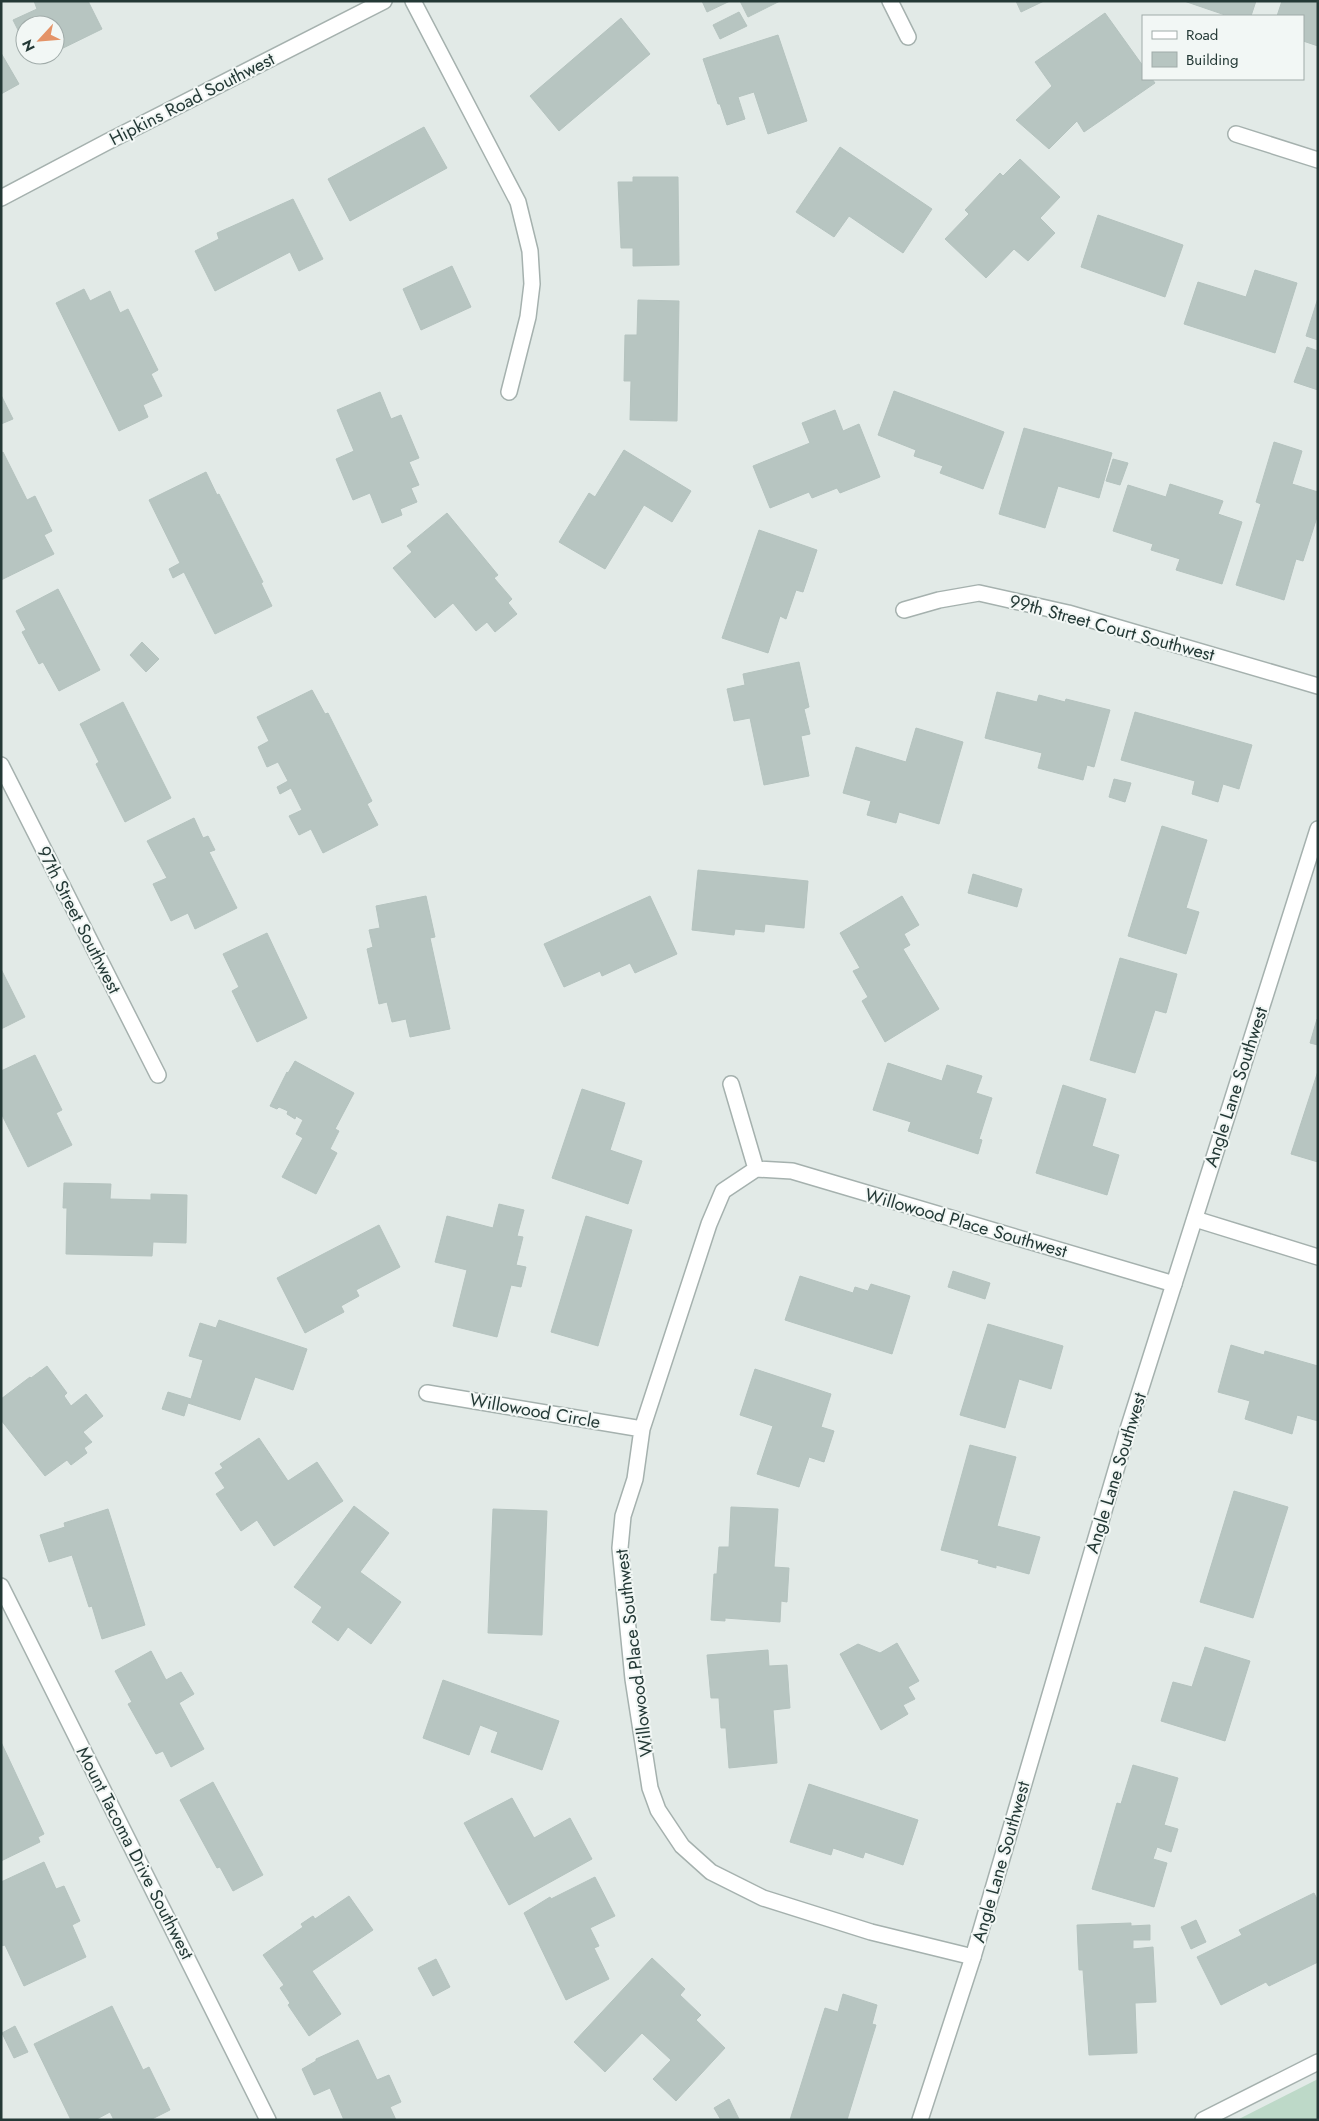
<svg xmlns="http://www.w3.org/2000/svg" width="1319" height="2121" viewBox="0 0 1319 2121" font-family="Jost,sans-serif">
  <style>
    .green { fill: #bdd9c8 }
    .building { fill: #b7c5c1; stroke: #b5c3bf }
    .lines { fill: none; stroke-linecap: round; stroke-linejoin: round }
    .minor-casing { stroke: #a5b1ae; stroke-width: 18 }
    .tertiary-casing { stroke: #a5b1ae; stroke-width: 18 }
    .minor { stroke: #fff; stroke-width: 15 }
    .tertiary { stroke: #fff; stroke-width: 15 }
    .labels { text-anchor: middle; dominant-baseline: central; stroke-width: 4; stroke-linejoin: round; paint-order: stroke }
    .street-label { font-size: 18px; fill: #243936; stroke: #f2f7f5 }
  </style>
  <rect width="100%" height="100%" fill="#e2eae7"/>
  <!-- green -->
  <path class="green" d="M1318 2079V2120H1237Z"/>
  <!-- building -->
  <path class="building" d="M34 1H88L102 29 55 52V25H25V44L13 20 37 9Z
    M702 1H730L707 12Z
    M740 1H780L748 17Z
    M1016 1H1044L1021 12Z
    M1184 1H1256L1251 16H1228Z
    M1282 1H1318V46L1303 41V16H1277Z
    M739 12 747 26 720 39 713 25Z
    M1105 13 1143 66V79H1152L1155 83 1084 132 1077 121 1049 149 1016 120 1052 86 1035 62Z
    M621 18 650 54 559 131 530 96Z
    M778 35 807 121 768 134 754 92 738 97 745 119 727 125 720 104H718L703 59Z
    M1 53 19 84 1 94Z
    M30 55H49L34 62Z
    M424 127 447 168 350 221 328 179Z
    M840 147 932 209 903 253 849 216 834 237 796 212Z
    M1020 159 1060 197 1040 218 1055 233 1028 261 1014 249 986 278 945 239 969 214 965 210 1000 173 1003 176Z
    M633 177H678L679 265 633 266V248H621L618 182H633Z
    M293 199 323 259 299 271 290 252 215 291 195 251 219 239 217 233Z
    M1098 215 1183 245 1165 297 1081 267Z
    M452 266 471 307 421 330 403 289Z
    M1255 270 1297 283 1275 353 1184 324 1198 282 1246 297Z
    M84 289 90 301 110 291 120 313 128 309 158 370 151 374 162 396 143 405 148 417 119 431 56 303Z
    M1318 298V340L1306 336Z
    M638 300 679 301 677 421 630 420 631 381H624L625 335H637Z
    M1307 347 1318 351V390L1294 382Z
    M894 391 1004 432 983 489 940 473 943 466 914 456 916 450 878 435Z
    M380 392 391 419 401 415 419 458 409 462 419 485 411 488 417 502 400 509 402 515 382 523 370 493 353 500 336 459 354 451 337 410Z
    M1 395 13 419 1 424Z
    M835 410 843 431 859 424 880 477 840 493 837 488 812 498 809 492 770 508 753 466 810 443 802 423Z
    M1024 428 1112 453 1099 498 1058 486 1045 528 999 514Z
    M1274 442 1302 451 1292 484 1318 492V514L1303 561 1296 559 1284 600 1236 585 1261 504 1256 502Z
    M624 450 691 491 672 522 644 505 605 569 559 542 589 493 595 497Z
    M3 452 27 500 35 496 52 531 44 535 54 554 1 580V453Z
    M1113 459 1128 463 1120 485 1106 481Z
    M206 472 217 495 219 494 263 582 261 583 272 606 215 634 184 572 173 578 169 569 180 563 149 500Z
    M1170 484 1223 501 1218 514 1242 522 1222 584 1176 570 1180 559 1151 550 1153 544 1113 531 1128 485 1166 497Z
    M447 513 498 575 494 578 512 599 508 603 517 614 495 632 487 622 476 631 453 603 435 618 393 568 412 552 407 546Z
    M759 530 817 550 803 592 796 590 786 619 780 616 768 653 722 638Z
    M58 589 100 670 59 691 43 662 39 664 22 632 26 630 16 611Z
    M142 642 159 659 146 672 130 655Z
    M799 662 809 707 804 709 810 734 801 736 809 776 764 785 750 718 734 721 727 689 745 685 743 674Z
    M312 690 325 714 328 713 372 801 367 804 378 825 323 853 311 829 299 835 289 816 302 810 291 788 280 794 277 787 288 781 278 762 267 767 258 747 269 741 257 717Z
    M997 692 1037 702 1039 695 1065 702 1066 699 1110 710 1094 767 1087 765 1083 780 1038 768 1042 753 985 738Z
    M123 702 171 798 125 822 96 764 99 762 80 724Z
    M1135 712 1252 745 1239 789 1223 784 1218 802 1192 794 1195 781 1121 760Z
    M916 728 963 742 939 824 899 812 896 823 867 815 871 801 843 793 856 747 906 762Z
    M1114 779 1131 783 1125 802 1109 797Z
    M194 818 203 838 208 836 215 850 209 852 237 908 195 929 188 913 171 921 153 884 167 878 147 841Z
    M1162 826 1207 840 1186 908 1199 912 1186 954 1128 936Z
    M698 870 808 881 804 928 765 924 764 932 735 929 734 935 692 930Z
    M973 874 1022 889 1017 907 968 893Z
    M426 896 435 937 430 938 450 1029 410 1037 406 1019 392 1022 387 1002 379 1004 367 949 373 947 369 930 380 928 376 906Z
    M650 896 677 954 635 973 630 963 602 976 600 971 564 987 544 944Z
    M902 896 919 925 904 934 910 945 903 949 939 1009 885 1042 862 1001 868 997 853 971 860 968 840 933Z
    M267 933 307 1018 257 1042 232 991 239 987 223 954Z
    M1120 958 1177 974 1166 1013 1155 1010 1135 1073 1090 1060Z
    M1 969 25 1017 1 1029Z
    M1317 1019H1318V1045L1310 1043Z
    M35 1055 62 1110 56 1113 72 1145 28 1167 1 1113V1071Z
    M295 1061 354 1093 335 1129 339 1131 330 1149 337 1153 316 1194 282 1177 303 1138 296 1134 303 1120 296 1116 295 1119 287 1114 288 1111 279 1107 277 1109 270 1106 287 1072 288 1073Z
    M888 1063 942 1081 947 1065 982 1076 976 1093 992 1098 979 1139 982 1140 978 1154 908 1131 911 1122 873 1110Z
    M1318 1071V1162L1291 1154Z
    M1063 1085 1106 1099 1092 1146 1119 1155 1107 1195 1036 1173Z
    M582 1089 625 1103 610 1150 642 1161 628 1204 552 1178Z
    M64 1183 111 1184 110 1199 151 1200V1194L187 1195 186 1243 153 1242 152 1256 66 1254 67 1208H63Z
    M499 1204 524 1210 517 1236 523 1237 516 1265 526 1267 521 1287 511 1285 497 1337 453 1326 467 1270 435 1262 447 1216 493 1228Z
    M586 1216 632 1230 598 1346 551 1332Z
    M379 1225 400 1267 356 1290 359 1296 341 1306 344 1312 305 1333 277 1278Z
    M953 1271 990 1283 985 1299 948 1287Z
    M800 1276 853 1293 855 1287 868 1291 871 1284 910 1296 892 1354 785 1320Z
    M219 1320 307 1349 293 1390 255 1377 240 1420 188 1403 184 1416 162 1409 168 1392 191 1399 203 1360 189 1356 200 1323 216 1328Z
    M988 1324 1063 1346 1051 1389 1019 1379 1005 1428 960 1415Z
    M1231 1345 1264 1355 1265 1351 1318 1366V1421L1297 1415 1292 1434 1245 1419 1250 1401 1218 1392Z
    M47 1366 67 1393 64 1396 71 1406 86 1394 103 1416 83 1432 92 1442 84 1448 87 1453 71 1465 67 1460 45 1476 1 1420V1399L30 1377 31 1378Z
    M755 1369 831 1394 821 1427 834 1431 824 1462 809 1457 799 1487 757 1474 773 1426 740 1415Z
    M259 1438 288 1481 317 1462 343 1501 274 1546 257 1520 241 1531 216 1494 225 1488 215 1473 223 1468 220 1464Z
    M970 1445 1016 1457 997 1526 1040 1537 1029 1574 996 1565V1568L978 1563 979 1560 941 1550Z
    M1234 1491 1288 1507 1253 1618 1200 1602Z
    M354 1506 389 1533 360 1572 401 1602 371 1644 348 1627 338 1641 312 1622 322 1607 294 1587Z
    M731 1507 778 1509 774 1567 789 1568 787 1602 781 1601 780 1622 725 1618V1621L711 1620 714 1574H717L719 1547H729Z
    M108 1509 145 1625 102 1639 92 1606 89 1607 72 1555 49 1562 40 1535 65 1527 64 1523Z
    M493 1509 547 1511 542 1635 488 1633Z
    M897 1643 919 1681 908 1687 915 1699 903 1705 908 1714 881 1730 840 1654 858 1644 880 1653Z
    M1205 1647 1250 1661 1225 1741 1161 1721 1173 1682 1192 1687Z
    M768 1650 769 1666 787 1665 790 1708 773 1710 777 1763 729 1768 726 1728H721L719 1698H711L707 1655Z
    M151 1651 166 1680 181 1672 194 1694 179 1703 204 1749 171 1767 163 1751 156 1754 128 1704 132 1702 115 1671Z
    M443 1680 559 1721 542 1770 491 1752 498 1732 480 1725 469 1755 423 1738Z
    M1 1742 44 1834 38 1837 40 1842 1 1861Z
    M1133 1765 1178 1778 1164 1825 1178 1829 1171 1852 1157 1847 1153 1859 1167 1863 1154 1907 1092 1889 1117 1803 1121 1804Z
    M213 1782 263 1875 233 1891 220 1867 217 1868 180 1800Z
    M809 1784 918 1820 903 1865 865 1852 863 1858 833 1848 831 1855 790 1842Z
    M512 1798 534 1838 570 1818 592 1859 509 1905 464 1823Z
    M44 1862 56 1889 64 1886 80 1921 72 1925 86 1957 24 1986 5 1945 1 1946V1882Z
    M595 1877 615 1916 590 1928 599 1946 594 1948 609 1979 566 2000 524 1913 550 1897 551 1899Z
    M1314 1893 1318 1901V1962L1269 1986 1266 1982 1221 2005 1197 1957 1242 1935 1239 1930Z
    M349 1896 373 1930 312 1971 341 2014 309 2036 288 2005 290 2003 280 1988 284 1985 263 1955 303 1927 301 1924 313 1916 315 1919Z
    M1196 1920 1206 1942 1191 1949 1181 1927Z
    M1131 1923V1926L1150 1925V1940H1133V1949L1153 1947 1156 2002 1135 2003 1137 2053 1089 2055 1083 1970H1079L1077 1925Z
    M652 1958 685 1989 680 1995 701 2015 696 2020 725 2048 676 2101 653 2079 671 2060 642 2033 605 2072 574 2042Z
    M436 1959 450 1987 433 1996 418 1968Z
    M843 1994 877 2005 872 2024 876 2025 847 2120H790L825 2008 838 2012Z
    M112 2006 143 2070 149 2067 170 2110 150 2120H114L110 2112 95 2120H71L34 2044Z
    M15 2026 28 2052 14 2058 2 2033Z
    M358 2040 377 2080 389 2075 401 2102 390 2107 396 2120H344L330 2088 314 2095 302 2069 316 2061V2059Z
    M729 2099 739 2119 721 2120 714 2108Z"/>
  <g class="lines">
    <defs>
      <path id="minor" d="M413 1 518 202 530 251 532 284 528 317 509 392
        M890 1 908 37
        M1236 134 1318 160
        M904 610 939 600 979 593 1068 613 1318 686
        M1 765 158 1075
        M731 1084 756 1169
        M1195 1219 1318 1257
        M427 1393 642 1429
        M1 1586 268 2120
        M973 1957 871 1932 763 1898 711 1872 682 1846 658 1810 650 1788 633 1679 620 1548 623 1516 635 1479 642 1429 709 1224 723 1191 756 1169 792 1171 1174 1284
        M1203 2120 1318 2062"/>
      <path id="tertiary" d="M1 198 107 142 384 1
        M920 2120 973 1957 1128 1429 1318 829"/>
    </defs>
    <!-- minor casing -->
    <use href="#minor" class="minor-casing"/>
    <!-- tertiary casing -->
    <use href="#tertiary" class="tertiary-casing"/>
    <!-- minor -->
    <use href="#minor" class="minor"/>
    <!-- tertiary -->
    <use href="#tertiary" class="tertiary"/>
  </g>
  <g class="labels">
    <!-- street labels -->
    <g class="street-label">
      <text transform="translate(192 99) rotate(-27)">Hipkins Road Southwest</text>
      <text transform="translate(1112 628) rotate(15)">99th Street Court Southwest</text>
      <text transform="translate(79 920) rotate(63)">97th Street Southwest</text>
      <text transform="translate(1236 1087) rotate(-72)">Angle Lane Southwest</text>
      <text transform="translate(966 1223) rotate(16)">Willowood Place Southwest</text>
      <text transform="translate(535 1411) rotate(10)">Willowood Circle</text>
      <text transform="translate(1116 1473) rotate(-73)">Angle Lane Southwest</text>
      <text transform="translate(634 1653) rotate(-97)">Willowood Place Southwest</text>
      <text transform="translate(135 1853) rotate(63)">Mount Tacoma Drive Southwest</text>
      <text transform="translate(1001 1862) rotate(-74)">Angle Lane Southwest</text>
    </g>
  </g>
  <!-- border -->
  <rect width="1319" height="2121" fill="none" stroke="#243936" stroke-width="5"/>
  <!-- legend -->
  <rect x="1142" y="15" width="162" height="65" fill="#f2f7f5" stroke="#a0aba9"/>
  <rect x="1152" y="31" width="25" height="8" fill="#ffffff" stroke="#a0aba9"/>
  <text x="1186" y="40" font-size="15" fill="#243936">Road</text>
  <rect x="1152" y="52" width="25" height="15" fill="#b7c5c1" stroke="#a0aba9"/>
  <text x="1186" y="65" font-size="15" fill="#243936">Building</text>
  <!-- north arrow -->
  <g transform="translate(40 40) rotate(244)"><circle r="24" fill="#f2f7f5" stroke="#a0aba9"/>
  <path d="M0-4L9 19L0 12L-9 19Z" fill="#e49367"/>
  <text y="-8" font-size="14" font-weight="bold" text-anchor="middle" fill="#243936">N</text>
  </g>
</svg>
